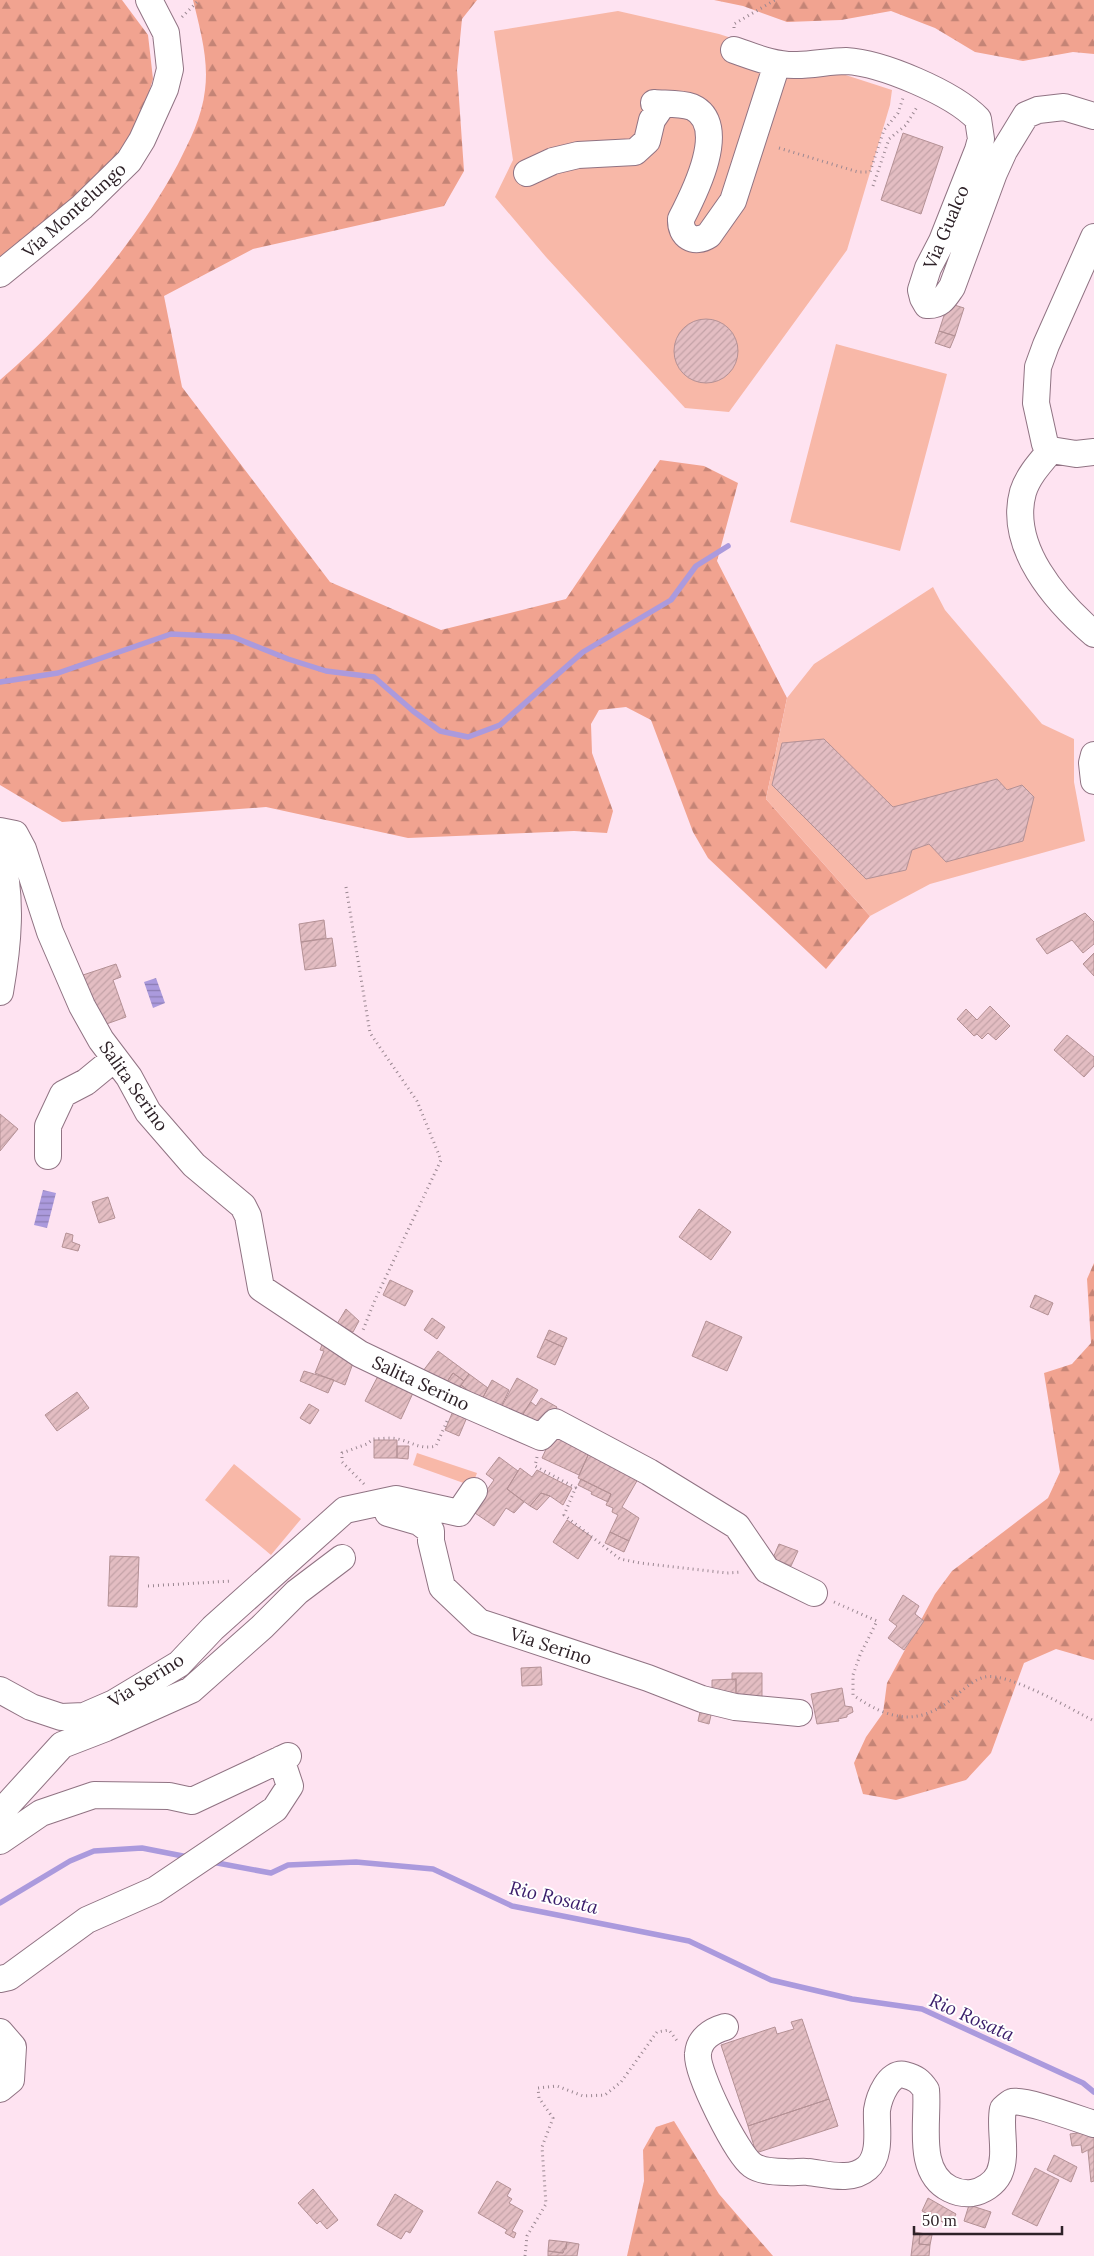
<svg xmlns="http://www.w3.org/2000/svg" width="1094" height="2256" viewBox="0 0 1094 2256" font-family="Lora,serif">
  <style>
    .forest { fill: url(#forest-firs) }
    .park { fill: #f8b8a8 }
    .water { fill: url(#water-rules) }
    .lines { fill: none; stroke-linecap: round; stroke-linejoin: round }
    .stream { stroke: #ab9add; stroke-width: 5.5 }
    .building { fill: url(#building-hatch); stroke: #b49195 }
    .minor-casing { stroke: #907383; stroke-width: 28 }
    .path { stroke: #9a8791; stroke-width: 3; stroke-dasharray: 1 4; stroke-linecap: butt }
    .minor { stroke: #fff; stroke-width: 26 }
    .labels { text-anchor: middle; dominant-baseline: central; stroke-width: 4; stroke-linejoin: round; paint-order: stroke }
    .street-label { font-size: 18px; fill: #2e2228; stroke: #fff }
    .water-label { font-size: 19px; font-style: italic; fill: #3a1d6a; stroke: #fff }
  </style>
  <defs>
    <pattern id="forest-firs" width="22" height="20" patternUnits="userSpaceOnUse" patternTransform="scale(1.25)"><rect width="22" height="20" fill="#f1a390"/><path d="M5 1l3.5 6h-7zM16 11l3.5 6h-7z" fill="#c48476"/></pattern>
    <pattern id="water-rules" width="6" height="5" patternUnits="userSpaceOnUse" patternTransform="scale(1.25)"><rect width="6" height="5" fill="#ab9add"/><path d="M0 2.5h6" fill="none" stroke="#8c7db3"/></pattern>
    <pattern id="building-hatch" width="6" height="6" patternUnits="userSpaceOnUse" patternTransform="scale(1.25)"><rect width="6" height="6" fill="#e3bdc2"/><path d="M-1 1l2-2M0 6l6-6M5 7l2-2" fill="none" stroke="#c3a2a7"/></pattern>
  </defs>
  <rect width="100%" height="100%" fill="#fee3f1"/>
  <!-- forest -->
  <path class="forest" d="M0 0H122L148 35 153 79 134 140 89 189 0 267Z
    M193 0H477L462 19 457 70 464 171 444 206 253 249 164 296 182 387 330 582 441 630 566 599 660 460 704 466 738 483 717 561 787 698 766 799 870 916 826 969 708 858 693 832 651 720 626 707 599 710 591 724 592 753 613 811 607 833 574 831 408 838 266 807 62 822 0 785V380C69 321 135 244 178 164 190 140 202 117 205 90 209 60 200 29 193 0Z
    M714 0H1094V54L1073 52 1023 61 975 52 935 28 891 11 841 20 787 22 743 6Z
    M1094 1263V1660L1056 1649 1024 1663 991 1753 966 1780 896 1800 863 1794 854 1763 866 1737 883 1713 887 1683 935 1594 952 1571 1048 1498 1060 1472 1044 1373 1072 1364 1091 1343 1087 1279Z
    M674 2121 719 2194 773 2256H627L644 2181 643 2150 656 2127Z"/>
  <!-- park -->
  <path class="park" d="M618 11 719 34 892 90 890 105 847 250 729 412 685 408 546 257 495 197 513 160 494 31Z
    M836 344 947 374 900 551 790 522Z
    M933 587 945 610 1042 724 1074 739V782L1085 841 930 884 870 916 766 799 787 698 814 664Z
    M417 1453 477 1473 472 1486 413 1465Z
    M234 1464 301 1519 271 1555 205 1500Z"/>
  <!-- water -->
  <path class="water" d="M156 978 165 1003 153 1008 144 982Z
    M43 1190 56 1193 47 1228 34 1225Z"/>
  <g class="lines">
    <!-- stream -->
    <path class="stream" d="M0 682 58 673 171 634 233 637 288 659 326 671 374 677 413 711 440 731 468 737 500 725 583 652 671 600 696 566 728 546
      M212 1862 271 1873 288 1865 356 1862 433 1869 512 1906 689 1941 771 1980 852 1999 922 2009 1083 2083 1094 2092
      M0 1903 70 1861 94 1851 142 1848 188 1857"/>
  </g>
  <!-- building -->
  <path class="building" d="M903 133 943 147 921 214 881 200Z
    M948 303 964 308 955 336 939 331Z
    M674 351a32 32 0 1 1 64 0a32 32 0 1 1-64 0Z
    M939 331 955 336 950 348 935 343Z
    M824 739 893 807 997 779 1007 790 1022 785 1034 797 1023 841 946 862 929 844 912 850 906 870 866 879 772 785 782 743Z
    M1085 913 1094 922V944L1083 953 1072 940 1047 954 1036 939Z
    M324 920 326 938 301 942 299 924Z
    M332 938 336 966 305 970 301 942Z
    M1094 953V976L1083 964Z
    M116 964 121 977 113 980 126 1017 98 1027 80 976Z
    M990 1006 1010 1026 996 1040 988 1033 982 1039 977 1034 974 1036 957 1019 966 1009 977 1020Z
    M1067 1035 1094 1057V1066L1084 1077 1054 1050Z
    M0 1114 18 1129 0 1151Z
    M108 1197 115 1218 99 1223 92 1202Z
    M699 1209 731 1232 711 1260 679 1237Z
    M66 1233 73 1235 72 1242 80 1245 78 1251 62 1247Z
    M390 1280 413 1291 405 1306 383 1295Z
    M1035 1295 1053 1303 1048 1315 1030 1307Z
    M346 1309 359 1321 353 1332 337 1324Z
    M432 1318 445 1327 437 1339 424 1330Z
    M706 1321 742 1337 727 1371 692 1356Z
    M549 1330 567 1338 563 1347 545 1339Z
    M545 1339 563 1347 555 1365 537 1357Z
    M323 1342 356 1355 345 1385 315 1373 324 1351 320 1350Z
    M438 1351 469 1374 464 1381 453 1373 444 1386 423 1371Z
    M304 1371 334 1380 328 1393 300 1381Z
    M453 1373 464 1381 455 1394 444 1386Z
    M469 1374 488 1388 481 1401 461 1385Z
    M378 1376 413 1393 401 1419 365 1401Z
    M517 1378 538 1390 521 1417 502 1406Z
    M492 1380 509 1390 498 1413 475 1407 472 1400 466 1401 455 1394 461 1385 481 1401Z
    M77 1392 89 1408 57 1431 45 1415Z
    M541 1398 557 1407 544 1430 521 1417 531 1402 536 1406Z
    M309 1404 319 1410 310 1424 300 1418Z
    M456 1404 470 1410 459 1436 445 1430Z
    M556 1427 593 1444 579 1475 542 1458Z
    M374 1440H397V1458H374Z
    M593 1444 642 1472 622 1507 639 1518 629 1541 610 1532 618 1515 612 1512 613 1508 606 1505 611 1494 578 1478Z
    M397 1446H409L408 1459 397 1458Z
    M499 1457 518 1471 507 1489 524 1502 514 1513 506 1508 494 1526 472 1511 494 1480 486 1474Z
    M520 1468 532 1477 537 1470 572 1488 563 1505 550 1496 541 1493 530 1506 507 1489Z
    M581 1479 611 1494 608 1502 591 1494 592 1492 578 1485Z
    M541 1493 550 1496 537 1510 530 1506Z
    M567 1520 592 1537 578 1559 553 1542Z
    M610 1532 629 1541 624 1552 605 1543Z
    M779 1544 798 1551 791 1566 773 1558Z
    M110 1556 139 1557 137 1607 108 1606Z
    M903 1595 919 1606 915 1614 924 1621 904 1650 888 1638 897 1626 889 1620Z
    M541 1667 542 1685 522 1686 521 1668Z
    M732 1673H762V1699H736V1679L732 1680Z
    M736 1679V1699L712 1698V1680Z
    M842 1688 845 1706 852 1707 853 1712 847 1715V1717L838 1719 839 1721 817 1724 811 1694Z
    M702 1703 713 1706 709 1724 698 1721Z
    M802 2019 829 2099 748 2126 721 2045 775 2027 777 2034 794 2029 791 2022Z
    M829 2099 838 2126 756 2153 748 2126Z
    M1084 2132 1094 2137V2147L1082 2153 1081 2145 1072 2146 1070 2134Z
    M1094 2147V2181L1091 2182 1088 2151Z
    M1054 2155 1077 2167 1071 2182 1047 2170Z
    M1035 2168 1059 2180 1037 2226 1012 2214Z
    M497 2181 511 2189 507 2196 512 2199 509 2203 523 2211 512 2231 516 2233 514 2238 505 2233 507 2230 478 2213Z
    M313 2189 338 2220 327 2229 320 2221 317 2224 298 2203Z
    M395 2194 423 2211 410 2233 406 2231 401 2239 377 2225Z
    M928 2198 956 2214 950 2226 922 2211Z
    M969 2205 991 2212 985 2228 964 2221Z
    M914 2232 920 2233 919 2244 930 2245 929 2256H911Z
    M920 2233 932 2235 930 2245 919 2244Z
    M549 2240 567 2242 566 2249H563V2253L548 2251Z
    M567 2242 579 2244 577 2256H548V2251L563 2253Z"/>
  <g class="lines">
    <defs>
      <path id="minor" d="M734 50C754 57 776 66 797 65 813 65 830 61 846 61 882 63 953 93 978 119L981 139 978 150 942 241 928 268 921 290 923 298 927 305C941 306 945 297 952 287L994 173 1004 151 1026 115 1038 110 1064 107 1094 116
        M654 103C666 104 680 103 692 107 730 124 694 194 681 219 680 236 694 245 709 235L733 201 777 64
        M527 173 553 161 578 155 635 152 647 141 652 120 663 104
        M1094 237 1046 345 1038 367 1036 403 1045 444 1051 450 1076 454 1094 452
        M0 274 82 207 129 161 142 140 165 89 170 69 166 33 149 0
        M1051 450C1040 463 1028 476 1023 492 1008 547 1056 601 1094 634
        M1094 755 1092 763 1094 781
        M0 831 15 834 23 849 50 932 82 1006 101 1040 129 1077 148 1112 194 1165 243 1206 248 1216 261 1288 360 1354 456 1400 541 1437 555 1422 649 1472 737 1526 767 1570 814 1593
        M0 852C13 897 8 946 0 992
        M48 1156V1126L63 1094 86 1082 114 1059
        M388 1513 419 1522 431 1531V1541L442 1587 479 1622 648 1678 702 1699 735 1707 799 1713
        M0 1690 31 1707 61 1717 84 1716 114 1703 179 1664 213 1628 345 1510 396 1499 459 1513 474 1491
        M0 1813 62 1745 106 1728 191 1690 262 1627 297 1592 342 1558
        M0 1841 41 1813 94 1795 169 1796 192 1801 288 1756
        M0 1979 9 1977 87 1920 155 1890 275 1809 290 1786 281 1759
        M725 2027C711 2031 699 2039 698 2054 696 2073 737 2154 752 2165 760 2171 776 2172 786 2172 793 2173 801 2171 808 2172 827 2174 851 2182 867 2168 882 2155 876 2127 877 2110 879 2097 889 2071 905 2075 916 2078 920 2081 926 2090 929 2120 915 2172 950 2189 956 2192 964 2194 972 2193 983 2191 994 2184 999 2174 1008 2154 999 2129 1003 2109 1005 2107 1009 2103 1012 2102 1022 2098 1081 2120 1094 2124
        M0 2032 13 2047 11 2080 0 2089"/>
    </defs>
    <!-- minor casing -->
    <use href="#minor" class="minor-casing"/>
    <!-- path -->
    <path class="path" d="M182 17 199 0
      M734 28V24L775 0
      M779 148 858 172H870L884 130 898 113 903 98
      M873 186 889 139 906 125 917 107
      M346 887 370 1033 417 1101 441 1160 375 1300 363 1330
      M537 1457 535 1466 578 1489
      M364 1484 342 1462V1453L367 1444 373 1439C381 1439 390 1437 398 1439 412 1442 420 1450 436 1446L448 1419
      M576 1487 564 1515 620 1559 640 1563 727 1573 742 1572
      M148 1586 232 1581
      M834 1602 877 1621 860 1655 853 1675V1695C889 1720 918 1727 953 1698 962 1691 974 1679 985 1677 1008 1672 1071 1709 1094 1721
      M525 2256 527 2236 546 2204 542 2147 553 2118 539 2098 538 2088 557 2086 583 2096 605 2095 621 2082 657 2032 669 2030 678 2042"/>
    <!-- minor -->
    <use href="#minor" class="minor"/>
  </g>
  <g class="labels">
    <!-- street labels -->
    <g class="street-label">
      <text transform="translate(74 210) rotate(-42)">Via Montelungo</text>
      <text transform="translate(946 227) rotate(-67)">Via Gualco</text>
      <text transform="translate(134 1086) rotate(55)">Salita Serino</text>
      <text transform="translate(421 1383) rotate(25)">Salita Serino</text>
      <text transform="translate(551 1646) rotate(18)">Via Serino</text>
      <text transform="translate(146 1680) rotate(-32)">Via Serino</text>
    </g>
    <!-- water labels -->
    <g class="water-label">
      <text transform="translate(554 1897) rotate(13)">Rio Rosata</text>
      <text transform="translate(972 2017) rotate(24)">Rio Rosata</text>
    </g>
  </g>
  <!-- scale -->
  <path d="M914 2226v8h148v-8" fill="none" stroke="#2e2228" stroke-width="2.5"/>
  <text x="922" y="2226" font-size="15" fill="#2e2228" stroke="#ffffff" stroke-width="4" paint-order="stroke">50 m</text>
</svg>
